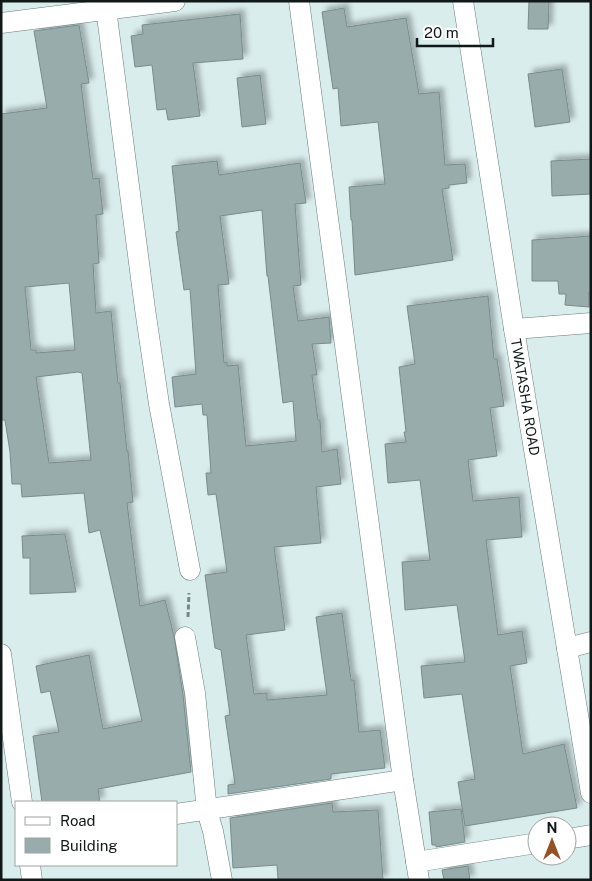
<svg xmlns="http://www.w3.org/2000/svg" width="592" height="881" viewBox="0 0 592 881" font-family="'Public Sans',sans-serif">
  <style>
    .building { fill: #99acac; stroke: #798c8b; fill-rule: evenodd; filter: url(#shadow) }
    .lines { fill: none; stroke-linecap: round; stroke-linejoin: round }
    .street-casing { stroke: #697b7b; stroke-width: 21 }
    .path { stroke: #788685; stroke-width: 3; stroke-dasharray: 5 2.5; stroke-linecap: butt }
    .street { stroke: #fff; stroke-width: 20 }
    .labels { text-anchor: middle; dominant-baseline: central; stroke-width: 5; stroke-linejoin: round; paint-order: stroke }
    .street-label { font-size: 14px; fill: #111918; stroke: #fff }
  </style>
  <defs>
    <filter id="shadow"><feDropShadow dx="4.5" dy="-4.5" stdDeviation="2.5" flood-color="#0004"/></filter>
  </defs>
  <rect width="100%" height="100%" fill="#d9edec"/>
  <!-- building -->
  <path class="building" d="M529 1H549L548 29H528Z
    M344 8 347 27 406 18 419 94 439 92 445 165 465 164 467 183 449 185V188L442 189 453 260 355 275 352 220H351L349 187 385 184 378 122 341 126 338 88 333 89 322 12Z
    M240 14 243 59 193 63 200 116 168 120 166 109 157 110 152 65 135 67 131 36 143 34 142 25Z
    M79 25 89 83 81 84 93 179 99 178 103 214 96 215 99 263 93 264 96 313 111 311 118 383H120L127 451H128L133 502 127 503 140 606 165 600 174 636 183 695 191 772 98 789 100 802H42L33 736 59 732 50 691 41 693 36 666 89 655 103 729 142 721 100 530 89 533 84 493 22 497 21 484H12L10 452 5 420H1V114L47 108 34 31ZM69 283 75 350 36 353V350H31L25 287ZM78 372 82 373 91 460 49 463 36 377Z
    M562 69 570 122 535 127 528 74Z
    M260 75 266 124 242 127 237 78Z
    M591 159V194L552 196 551 161Z
    M217 161 219 175 300 163 306 203 295 204 301 285 293 286 298 321 329 317 331 343 312 344 317 375H312L318 420H320L322 452 337 449 341 484 316 487 321 543 274 547 285 630 246 635 254 694 267 693V700L327 695 316 617 342 613 351 680H354L359 732 380 730 385 768 331 774V779L228 794V785L235 784 225 716 230 715 221 650 215 648 205 575 227 572 216 494 208 495 206 473H211L207 415H203L202 404 175 407 172 377 196 374 190 289 184 290 176 232 179 231 172 166ZM262 210 267 276H268L283 403 293 401 296 441 246 446 238 365 227 366V362L224 363 218 285 229 284 220 216Z
    M591 236V292H589V307L565 305 566 294H559L558 281H532V240Z
    M488 296 494 359H497L504 406 490 408 497 456 468 460 473 501 519 497 522 537 486 540 498 635 522 631 527 663 510 666 523 754 564 744 577 808 465 826 458 782 475 779 462 694 424 698 421 666 465 662 457 605 405 610 402 562 430 560 420 480 388 483 385 444 406 442 404 432H406L399 367 415 364 407 306Z
    M65 534 76 592 30 594V558H23L22 536Z
    M332 803 333 812 378 810 383 880H278L277 865 233 868 230 818Z
    M461 809 465 842 436 847V845H432L429 812Z
    M468 866 470 880H444L442 870Z"/>
  <g class="lines">
    <defs>
      <g id="street">
        <path d="M105 1 145 309 159 404 190 570"/>
        <path d="M299 1 403 780 419 880"/>
        <path id="s1" d="M463 1 514 329 591 793"/>
        <path d="M1 23 175 1"/>
        <path d="M514 329 591 323"/>
        <path d="M185 637 195 693 207 811 213 831 222 880"/>
        <path d="M567 648 591 642"/>
        <path d="M1 654 22 802"/>
        <path d="M176 814 403 780"/>
        <path d="M567 839 591 835"/>
        <path d="M416 862 537 843"/>
        <path d="M30 865 32 880"/>
      </g>
    </defs>
    <!-- street casing -->
    <use href="#street" class="street-casing"/>
    <!-- path -->
    <path class="path" d="M188 617 189 593"/>
    <!-- street -->
    <use href="#street" class="street"/>
  </g>
  <g class="labels">
    <!-- street labels -->
    <g class="street-label">
      <text stroke="none"><textPath href="#s1" startOffset="401">TWATASHA ROAD</textPath></text>
    </g>
  </g>
  <!-- border -->
  <rect width="592" height="881" fill="none" stroke="#111918" stroke-width="5"/>
  <!-- legend -->
  <rect x="15" y="801" width="162" height="65" fill="#ffffff" stroke="#a0a3a3"/>
  <rect x="25" y="817" width="25" height="8" fill="#ffffff" stroke="#a0a3a3"/>
  <text x="60" y="826" font-size="15" fill="#111918">Road</text>
  <rect x="25" y="838" width="25" height="15" fill="#99acac" stroke="#a0a3a3"/>
  <text x="60" y="851" font-size="15" fill="#111918">Building</text>
  <!-- north arrow -->
  <g transform="translate(552 841)"><circle r="24" fill="#ffffff" stroke="#a0a3a3"/>
  <path d="M0-4L9 19L0 12L-9 19Z" fill="#955023"/>
  <text y="-8" font-size="14" font-weight="bold" text-anchor="middle" fill="#111918">N</text>
  </g>
  <!-- scale -->
  <path d="M417 38v8h76v-8" fill="none" stroke="#111918" stroke-width="2.5"/>
  <text x="424" y="38" font-size="15" fill="#111918" stroke="#ffffff" stroke-width="4" paint-order="stroke">20 m</text>
</svg>
